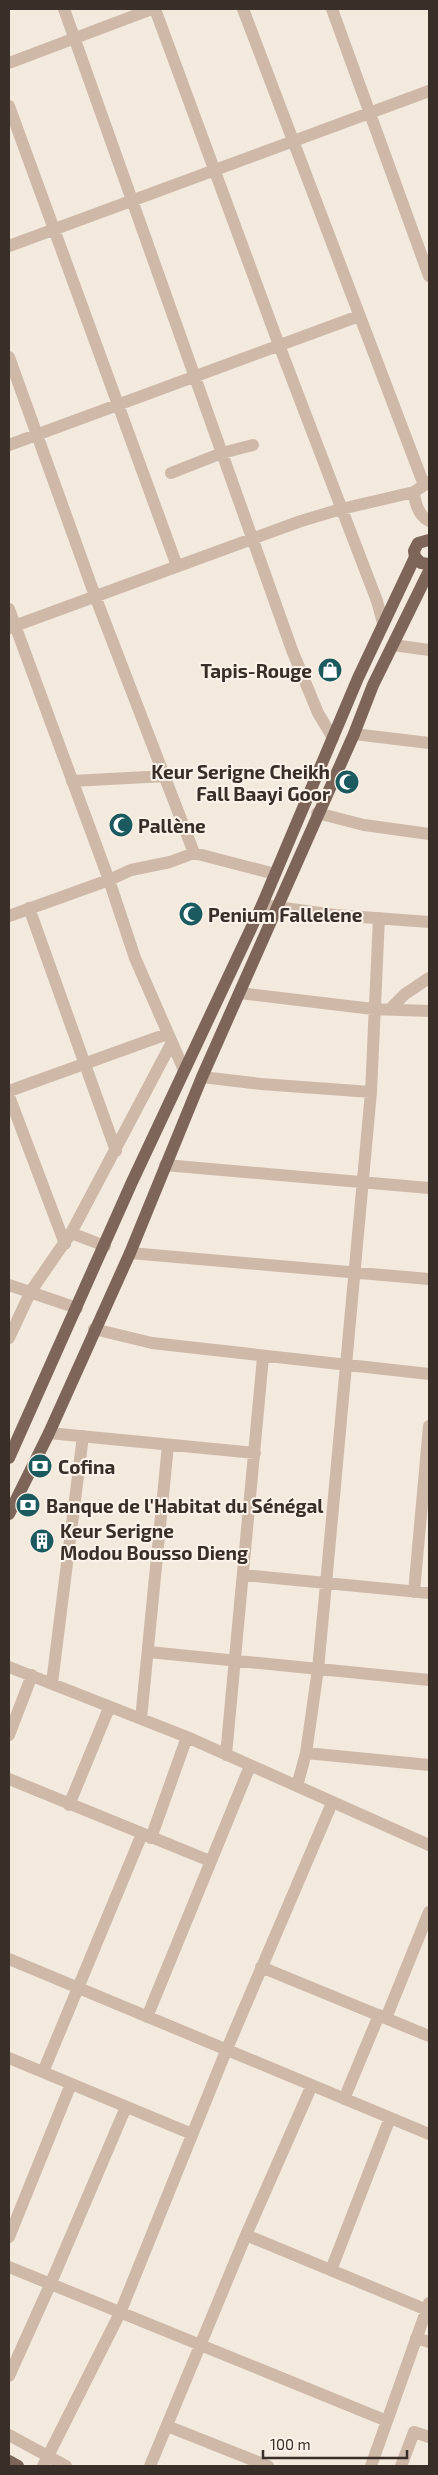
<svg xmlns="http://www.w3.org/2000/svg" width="438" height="2475" viewBox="0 0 438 2475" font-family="'Exo 2',sans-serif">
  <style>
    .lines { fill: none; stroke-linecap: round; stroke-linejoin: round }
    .minor { stroke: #ceb9a8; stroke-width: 12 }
    .major { stroke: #7d6559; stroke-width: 12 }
    .labels { text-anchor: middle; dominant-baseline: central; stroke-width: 4; stroke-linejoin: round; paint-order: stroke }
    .poi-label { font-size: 19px; font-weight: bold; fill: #3a2e29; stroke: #fbf3ea; text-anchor: start }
  </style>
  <rect width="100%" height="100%" fill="#f4e9dd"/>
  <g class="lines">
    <!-- minor -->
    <path class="minor" d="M64 9 292 650 318 713 333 738
      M155 9 279 345 377 601 383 623
      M243 9 424 485
      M332 9 429 276
      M9 63 152 9
      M9 106 177 566
      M9 246 429 91
      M9 357 95 596 194 853
      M9 445 359 316
      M171 473 222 453 253 445
      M414 492C415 504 418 515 429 521
      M9 609 109 880 135 958 184 1070
      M9 628 301 521 341 509 414 492 429 482
      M393 645 429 650
      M354 734 429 743
      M72 781 166 776
      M317 813 364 825 429 834
      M262 905 335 915 429 922
      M29 908 116 1151
      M9 916 109 880 131 870 170 862 194 853 275 874
      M240 993 373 1009 429 1011
      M390 1009 405 994 429 978
      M202 1077 261 1084 371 1092
      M9 1091 167 1034
      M9 1096 65 1244
      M165 1165 429 1188
      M71 1233 105 1246
      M130 1253 429 1279
      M9 1285 77 1308
      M94 1329 152 1343 429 1374
      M9 1338 31 1291 71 1233 171 1044
      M49 1433 255 1453
      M243 1575 429 1593
      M414 1592 429 1426
      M149 1652 429 1680
      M9 1667 187 1737 429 1845
      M52 1683 83 1436
      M141 1719 168 1445
      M9 1735 32 1675
      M306 1753 429 1765
      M226 1755 263 1357
      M9 1779 210 1861
      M297 1786 306 1753 318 1669 326 1584 371 1092 379 918
      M69 1805 109 1708
      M151 1838 187 1737
      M9 1959 429 2134
      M261 1967 429 2036
      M147 2017 250 1766
      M386 2018 429 1912
      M9 2058 192 2134
      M43 2072 142 1834
      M344 2099 379 2015
      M246 2235 427 2310
      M9 2237 71 2084
      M9 2267 387 2421
      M331 2270 390 2118
      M416 2338 429 2342
      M9 2376 50 2285 126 2107
      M167 2426 268 2466
      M9 2435 66 2466
      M43 2466 120 2313 226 2051 332 1803
      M150 2466 246 2235 312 2085
      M371 2466 429 2303
      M401 2466 414 2432 429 2437"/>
    <!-- major -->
    <path class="major" d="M429 540 418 543 414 551 415 557 421 563 429 564
      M9 1458 132 1182 262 905 358 678 415 557
      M9 1514 49 1433 130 1253 202 1077 354 734 373 685 429 571
      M9 2461 18 2466"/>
  </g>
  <!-- icons -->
  <defs>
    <symbol id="shop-disc" viewBox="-11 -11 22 22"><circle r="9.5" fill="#1b5b5f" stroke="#fbf3ea"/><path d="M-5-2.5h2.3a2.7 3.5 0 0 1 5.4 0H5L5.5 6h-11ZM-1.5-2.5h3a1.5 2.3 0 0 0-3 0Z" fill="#fff"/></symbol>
    <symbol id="mosque-disc" viewBox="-11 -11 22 22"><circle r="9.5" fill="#1b5b5f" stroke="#fbf3ea"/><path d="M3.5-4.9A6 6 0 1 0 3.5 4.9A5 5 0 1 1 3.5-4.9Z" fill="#fff"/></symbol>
    <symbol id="bank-disc" viewBox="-11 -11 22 22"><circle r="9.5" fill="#1b5b5f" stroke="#fbf3ea"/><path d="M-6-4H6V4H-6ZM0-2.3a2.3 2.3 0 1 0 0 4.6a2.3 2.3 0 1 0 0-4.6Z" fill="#fff"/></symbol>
    <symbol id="building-disc" viewBox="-11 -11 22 22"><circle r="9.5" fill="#1b5b5f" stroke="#fbf3ea"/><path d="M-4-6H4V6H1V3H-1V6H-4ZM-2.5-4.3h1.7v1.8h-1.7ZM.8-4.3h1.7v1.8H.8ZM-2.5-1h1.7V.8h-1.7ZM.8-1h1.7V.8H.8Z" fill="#fff"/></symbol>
  </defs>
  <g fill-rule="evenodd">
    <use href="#shop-disc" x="316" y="656" width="28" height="28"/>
    <use href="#mosque-disc" x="333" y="768" width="28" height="28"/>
    <use href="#mosque-disc" x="107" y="811" width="28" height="28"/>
    <use href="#mosque-disc" x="177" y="900" width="28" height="28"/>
    <use href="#bank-disc" x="26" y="1452" width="28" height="28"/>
    <use href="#bank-disc" x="14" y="1491" width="28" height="28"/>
    <use href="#building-disc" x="28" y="1527" width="28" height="28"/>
  </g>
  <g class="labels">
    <!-- poi labels -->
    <g class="poi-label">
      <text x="312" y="670" text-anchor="end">Tapis-Rouge</text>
      <text x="330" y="771" text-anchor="end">Keur Serigne Cheikh<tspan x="330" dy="22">Fall Baayi Goor</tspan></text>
      <text x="138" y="825">Pallène</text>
      <text x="208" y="914">Penium Fallelene</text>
      <text x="58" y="1466">Cofina</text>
      <text x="46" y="1505">Banque de l'Habitat du Sénégal</text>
      <text x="60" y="1530">Keur Serigne<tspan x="60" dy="22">Modou Bousso Dieng</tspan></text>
    </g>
  </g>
  <!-- border -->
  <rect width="438" height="2475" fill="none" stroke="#3a2e29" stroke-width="20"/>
  <!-- scale -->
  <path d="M263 2450v8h144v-8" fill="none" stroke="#3a2e29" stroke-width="2.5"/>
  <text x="270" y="2450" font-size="15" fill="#3a2e29" stroke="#fbf3ea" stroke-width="4" paint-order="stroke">100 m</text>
</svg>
